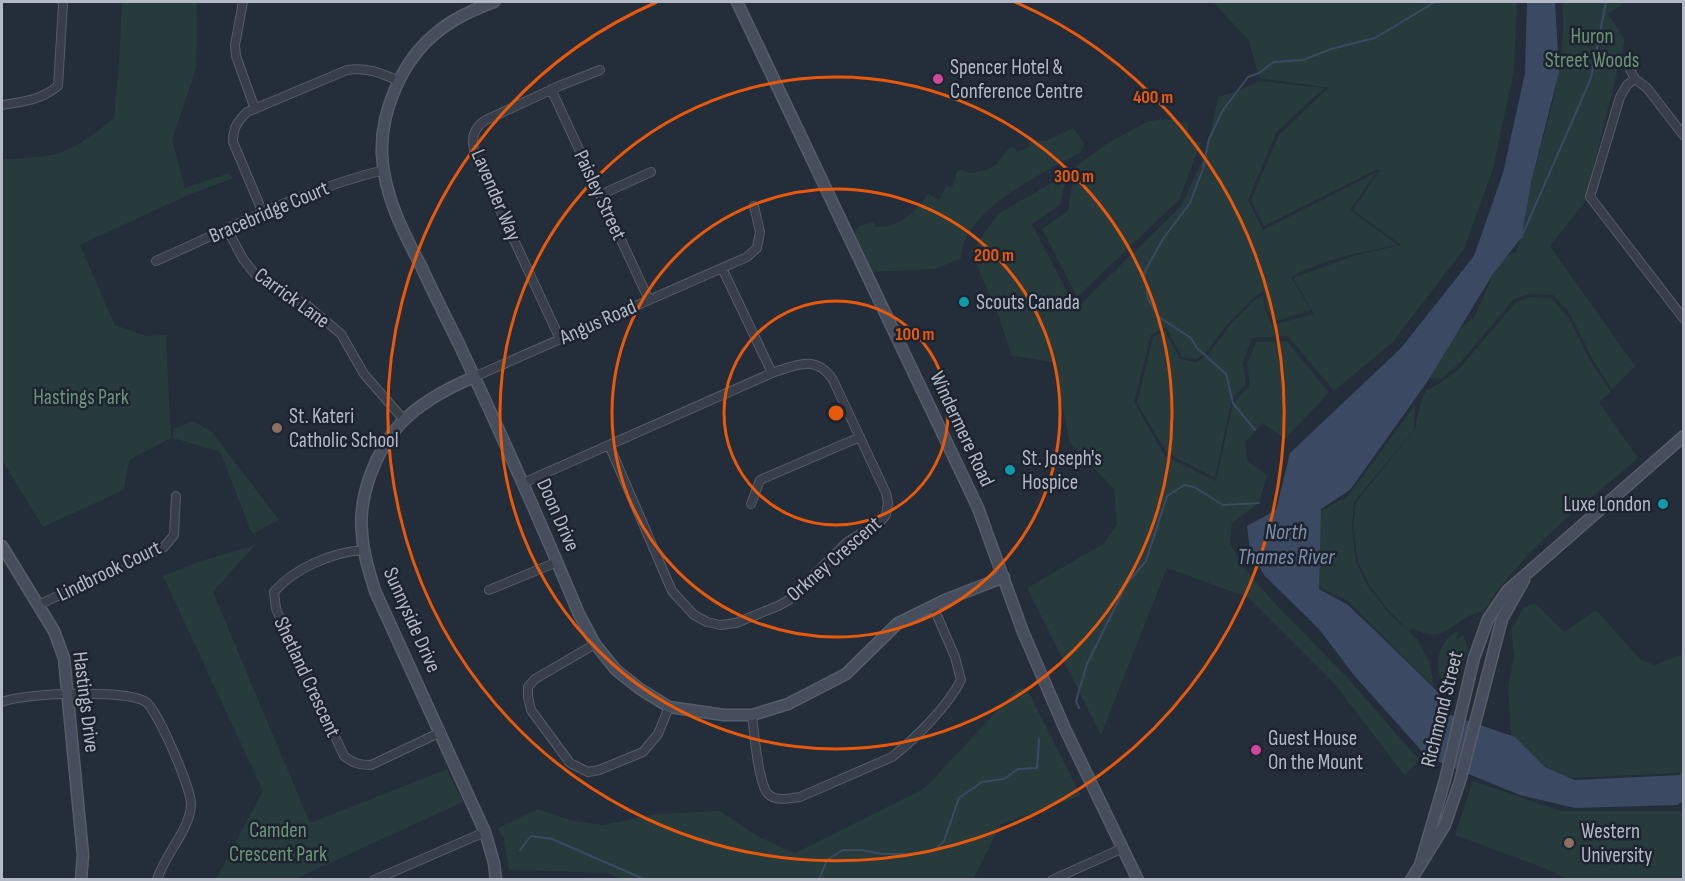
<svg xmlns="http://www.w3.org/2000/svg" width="1685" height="881" viewBox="0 0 1685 881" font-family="'Sofia Sans Condensed',sans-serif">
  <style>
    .green { fill: #273a3c }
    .water { fill: #3b4a62 }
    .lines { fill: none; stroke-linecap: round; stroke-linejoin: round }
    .stream { stroke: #3b4a62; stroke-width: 2 }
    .street-casing { stroke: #565d68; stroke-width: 10 }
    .secondary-casing { stroke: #565d68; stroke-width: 13 }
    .street { stroke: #383f4a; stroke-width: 8 }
    .secondary { stroke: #464e5d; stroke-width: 10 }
    .ring { fill: none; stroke: #e8590c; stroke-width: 3 }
    .hotel-dot { fill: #d1479c; stroke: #1d242f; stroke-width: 2 }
    .culture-dot { fill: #0f9aa8; stroke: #1d242f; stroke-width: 2 }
    .education-dot { fill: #8d6e63; stroke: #1d242f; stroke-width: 2 }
    .labels { text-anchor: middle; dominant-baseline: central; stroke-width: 5; stroke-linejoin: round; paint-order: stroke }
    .park-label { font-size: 21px; fill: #6c9577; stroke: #1d242f }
    .poi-label { font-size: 21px; fill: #b3bac6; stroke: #1d242f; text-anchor: start }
    .street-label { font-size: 21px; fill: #b3bac6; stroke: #1d242f }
    .water-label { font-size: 22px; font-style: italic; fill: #7d8fab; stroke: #1d242f }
    .centre { fill: #e8590c; stroke: #1d242f; stroke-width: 3 }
    .ring-label { font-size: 18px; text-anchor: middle; font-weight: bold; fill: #e8590c; stroke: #1d242f; stroke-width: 5; stroke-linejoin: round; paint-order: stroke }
  </style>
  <rect width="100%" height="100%" fill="#242d3a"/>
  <!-- green -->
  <path class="green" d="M122 2H197L196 69 172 140 185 188 229 173 233 178 186 196 80 245 115 325 146 336 166 335 171 438 129 460 124 490 43 527 2 460V159C22 158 47 159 67 150 84 142 99 130 114 118L119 62Z
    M1213 2H1517L1514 70 1493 169 1464 249 1393 342 1334 391 1288 336 1252 338 1243 363 1246 385 1232 398 1215 478 1167 453 1137 403 1153 337 1165 331 1180 359 1196 362 1207 356 1230 325 1254 300 1263 296 1265 309 1272 325 1314 314 1293 278 1356 255 1401 245 1353 210 1379 171 1378 169 1264 226 1251 200 1279 135 1328 88 1259 78 1249 41Z
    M1562 2H1626L1608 14 1625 40 1585 202 1550 246 1635 366 1612 390 1593 360 1571 315 1553 295 1530 294 1514 299 1458 365 1442 378H1428L1453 335 1475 316 1495 270 1504 257 1516 252C1524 231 1525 210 1530 189 1545 127 1568 66 1562 2Z
    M1259 81 1324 88 1276 133 1248 200 1263 230 1377 172 1350 210 1398 245C1362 252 1324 259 1291 277L1311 310 1274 322 1267 307 1264 291 1253 298 1228 323 1205 354 1196 359 1182 357 1166 327 1151 335 1134 402 1165 456 1216 481 1233 403 1250 386 1247 364 1256 342 1287 341 1329 393 1285 439 1263 423 1245 442 1247 461 1267 475 1259 503 1232 523 1230 543 1244 568 1280 609 1346 676 1419 760 1405 776 1333 682 1249 598 1167 568 1101 735 1027 588 1103 544 1117 525 1114 489 1070 443 1053 362 1012 356 998 314 971 252 998 214 1067 174 1060 205 1032 224 1076 309 1181 206 1199 168 1209 139 1218 97 1238 91Z
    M1168 119 1188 123V141L1201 142 1179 200 1077 297 1042 229 1068 211 1075 167 1109 142 1149 121Z
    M1073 128 1084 143 1081 152C1044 173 962 210 961 258L936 269 873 272 855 234C857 224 864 225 874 222L876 227C898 228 917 211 928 194L939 200 947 185 952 187 958 169 971 173 985 170 996 165 1009 148H1015L1017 152 1029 147V143L1033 140 1045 141Z
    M1530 297 1551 298 1569 318 1589 359 1611 392 1599 402 1638 458C1584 505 1521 550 1483 612 1454 614 1448 649 1412 628L1409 631 1389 611 1370 586 1358 562 1353 527 1356 502 1415 429 1420 405 1426 390 1439 384 1459 369 1515 303Z
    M1415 405 1414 430 1354 502 1352 527 1356 561 1367 585 1388 612 1417 639 1430 663 1434 687 1348 601 1317 586 1321 511 1347 497Z
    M193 421 212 432 279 520 252 534 220 452 173 438V429Z
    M255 545 213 592 310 823 447 769 463 802 295 879H216L263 791 163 576 201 561Z
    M1535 603 1564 632 1596 610 1640 659 1654 665 1683 654 1684 770 1681 773 1571 778 1540 764 1511 735 1508 689 1514 656 1511 630 1523 608Z
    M1457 631 1459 633 1456 638 1458 640 1463 635 1468 648 1452 698C1433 679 1432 645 1457 631Z
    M1018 688 1027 689 1081 796 1001 824 973 879 622 880 609 873 509 870 504 839 498 828 538 809 570 820 603 825 658 814 720 811 757 836 795 853 925 788Z
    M1473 781 1561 811H1683V879H1569L1541 867 1455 835Z"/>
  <!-- water -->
  <path class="water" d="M1527 2H1555L1559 72 1532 179 1521 238 1493 274 1427 382 1350 490 1321 509 1319 589 1348 605 1392 647 1438 692 1448 714 1515 737 1545 767 1575 780 1680 775 1683 770V803H1679L1678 805 1575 808 1520 795 1427 757 1353 674 1319 629 1264 575 1250 550 1247 526 1276 510 1290 453 1401 348 1474 256 1503 173 1525 73Z"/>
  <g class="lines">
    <!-- stream -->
    <path class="stream" d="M1521 238 1591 78 1606 2
      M1255 430 1233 403 1226 374 1197 348 1191 338 1159 317 1148 299 1144 273 1163 239 1190 203 1203 169 1209 139 1223 110 1248 77 1259 73 1274 62 1303 60 1331 49 1375 38 1435 2
      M1079 708 1076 701 1087 664 1127 583 1146 561 1167 496 1184 485 1194 487 1223 505 1259 503
      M520 850 531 836 552 839 646 880
      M819 880 827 860 843 850H862L881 854H918L934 851 944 841 959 798 982 782 1004 779 1018 769 1037 768 1039 739"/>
    <defs>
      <path id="street" d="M243 2 235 45 236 56 255 109
        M1627 63 1635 79 1647 88 1684 136
        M1635 79 1627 85 1620 97 1590 197 1684 319
        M551 89 649 300
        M2 105C23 102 41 100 58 86L63 4 62 2
        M600 195 651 172
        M263 213 233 142C233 128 237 122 247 112L347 70C367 67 381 73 399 81
        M227 229 243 259 254 273 271 286 308 306 341 334 364 374 404 420
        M156 261C230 228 305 189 384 170
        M722 268 772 373
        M560 339 481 169C473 151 466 132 486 120L559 86 600 70
        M474 377 747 257 757 248 760 232 754 206
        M523 483 772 373C796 365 816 354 833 380L886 493 888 503 886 515 880 522 847 542 789 600 778 606 736 623 720 625 707 622 694 615 672 591 609 445
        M751 504 760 480 860 437
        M364 550C333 552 294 568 274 592L276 609 344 756C353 763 359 765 371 765L441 732
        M489 590 557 562
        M38 605 164 547 174 535 176 496
        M595 644 535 679 528 687V697L531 710 570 763 588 772 599 770 643 752 658 734 669 707
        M2 702C22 693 129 689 146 702 158 711 192 790 191 805 190 830 164 855 157 880
        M752 715C754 731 758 783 768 794 776 802 791 798 800 797L892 757C915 739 948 706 961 680L955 657 933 606
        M374 880 485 832
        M1052 880 1123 848"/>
      <path id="secondary" d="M494 2C473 10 452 19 435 34 402 61 380 112 382 155 384 195 403 232 421 266 433 292 446 318 459 344 501 433 541 523 579 614L595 644 616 670 640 689 669 707 724 715H752L788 704 846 674 898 623 945 600 1004 577
        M737 2 978 508 1023 632 1065 729 1138 880
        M474 377C448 388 421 402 401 423 376 450 358 496 362 533 363 553 369 571 375 591L485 832 494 863 496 880
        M2 546 54 631 64 658 83 855 81 880
        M1420 865 1445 780 1474 658 1488 619 1507 591 1684 436
        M1411 880 1445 825 1460 781 1502 619 1524 580"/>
    </defs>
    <!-- street casing -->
    <use href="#street" class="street-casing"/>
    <!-- secondary casing -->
    <use href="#secondary" class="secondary-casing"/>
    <!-- street -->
    <use href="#street" class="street"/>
    <!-- secondary -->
    <use href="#secondary" class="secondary"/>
  </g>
  <!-- distance rings -->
  <g class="ring">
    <circle cx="836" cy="413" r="112"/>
    <circle cx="836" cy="413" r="224"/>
    <circle cx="836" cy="413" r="336"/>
    <path d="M1015 2A448 448 0 1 1 657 2"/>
  </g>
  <!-- markers -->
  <g class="hotel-dot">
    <circle cx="938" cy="79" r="6"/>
    <circle cx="1256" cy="750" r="6"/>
  </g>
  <g class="culture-dot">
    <circle cx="964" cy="302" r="6"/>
    <circle cx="1010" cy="470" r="6"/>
    <circle cx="1663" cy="504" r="6"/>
  </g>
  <g class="education-dot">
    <circle cx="277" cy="428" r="6"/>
    <circle cx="1569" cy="843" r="6"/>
  </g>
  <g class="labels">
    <!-- park labels -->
    <g class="park-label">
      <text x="1592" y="36">Huron<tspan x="1592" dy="24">Street Woods</tspan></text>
      <text x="81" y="397">Hastings Park</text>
      <text x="278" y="830">Camden<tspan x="278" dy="24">Crescent Park</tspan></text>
    </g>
    <!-- poi labels -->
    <g class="poi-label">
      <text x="950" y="67">Spencer Hotel &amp;<tspan x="950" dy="24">Conference Centre</tspan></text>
      <text x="976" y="302">Scouts Canada</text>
      <text x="289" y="416">St. Kateri<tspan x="289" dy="24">Catholic School</tspan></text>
      <text x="1022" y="458">St. Joseph's<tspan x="1022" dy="24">Hospice</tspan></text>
      <text x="1651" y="504" text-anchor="end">Luxe London</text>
      <text x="1268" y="738">Guest House<tspan x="1268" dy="24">On the Mount</tspan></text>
      <text x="1581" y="831">Western<tspan x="1581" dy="24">University</tspan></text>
    </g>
    <!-- street labels -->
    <g class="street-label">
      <text transform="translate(496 195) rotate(67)">Lavender Way</text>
      <text transform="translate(600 195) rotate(65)">Paisley Street</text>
      <text transform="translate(269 212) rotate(-23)">Bracebridge Court</text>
      <text transform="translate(292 298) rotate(36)">Carrick Lane</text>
      <text transform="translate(598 322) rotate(-24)">Angus Road</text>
      <text transform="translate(962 429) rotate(65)">Windermere Road</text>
      <text transform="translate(558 515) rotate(66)">Doon Drive</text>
      <text transform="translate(834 559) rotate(-41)">Orkney Crescent</text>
      <text transform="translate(109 571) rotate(-26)">Lindbrook Court</text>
      <text transform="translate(412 620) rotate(66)">Sunnyside Drive</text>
      <text transform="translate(307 677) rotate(65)">Shetland Crescent</text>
      <text transform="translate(86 702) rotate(83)">Hastings Drive</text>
      <text transform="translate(1442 709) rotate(-76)">Richmond Street</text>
    </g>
    <!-- water labels -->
    <g class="water-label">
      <text x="1286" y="532">North<tspan x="1286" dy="25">Thames River</tspan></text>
    </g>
  </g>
  <circle cx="836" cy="413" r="9" class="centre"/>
  <g class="ring-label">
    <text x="1153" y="103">400 m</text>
    <text x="1074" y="182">300 m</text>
    <text x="994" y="261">200 m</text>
    <text x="915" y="340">100 m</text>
  </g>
  <!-- border -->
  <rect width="1685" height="881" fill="none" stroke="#b3bac6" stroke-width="6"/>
</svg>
